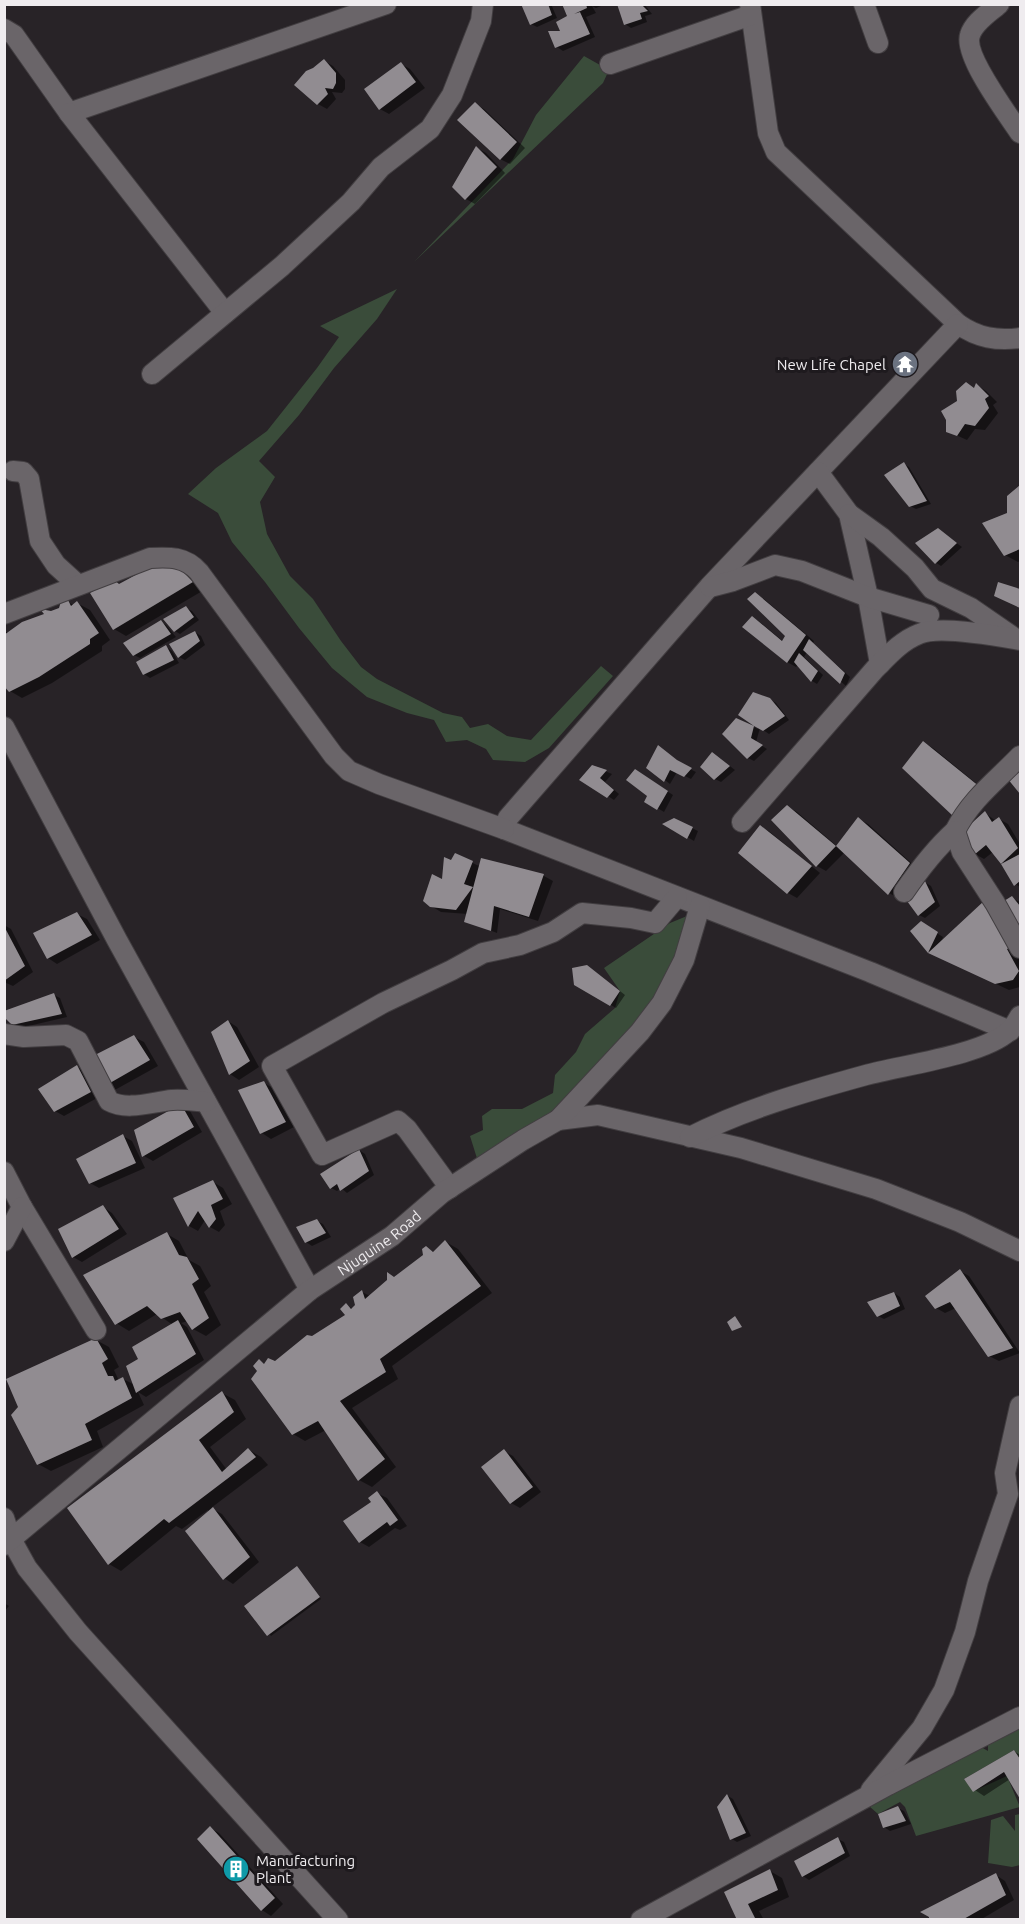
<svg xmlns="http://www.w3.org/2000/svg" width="1025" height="1924" viewBox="0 0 1025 1924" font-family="Ubuntu,sans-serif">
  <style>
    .green { fill: #3a4c3a }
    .shadow { fill: #0007 }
    .building { fill: #918c91 }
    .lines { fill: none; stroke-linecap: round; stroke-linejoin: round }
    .minor-casing { stroke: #423e41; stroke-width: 22 }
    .minor { stroke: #6a6569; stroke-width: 20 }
    .labels { text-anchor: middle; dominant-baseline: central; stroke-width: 6; stroke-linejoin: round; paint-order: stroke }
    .poi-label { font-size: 15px; fill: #efecef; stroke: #1e1a1e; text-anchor: end }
    .street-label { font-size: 15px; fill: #efecef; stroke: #1e1a1e }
  </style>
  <rect width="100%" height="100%" fill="#282327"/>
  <!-- green -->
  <path class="green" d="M584 56 609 70 603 83 414 262 513 159 536 115Z
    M397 289 377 319 334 368 299 415 259 461 275 477 260 502 267 534 290 576 313 599 341 641 361 667 377 679 443 713 462 717 470 728 488 724 507 736 531 740 601 666 613 676 549 748 525 762 493 760 486 749 467 740 446 742 434 720 407 713 367 697 332 668 299 628 265 582 232 542 218 513 188 494 216 468 267 431 317 368 339 337 320 326Z
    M687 916 684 960 662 1003 558 1120 480 1168 470 1136 483 1130 482 1116 492 1109H522L553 1093 555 1075 576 1052 585 1034 615 1008 620 991 604 968 670 923Z
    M1001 1727 1020 1730 1019 1736 1020 1738V1758L1014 1750 964 1779 974 1791 1007 1776 1020 1807 916 1836 905 1807 900 1802 878 1814 869 1806 981 1747 988 1751V1742Z
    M1020 1814V1865L1012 1867 988 1863 991 1820 1003 1816 1015 1831V1815Z"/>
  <!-- shadow -->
  <path class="shadow" d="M523 4H551L557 18 537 27 531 24Z
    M564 4H606L596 8 592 6 596 13 586 17 595 37 563 51 557 47 550 32 562 33 572 17Z
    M618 4H644L652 14 645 16 647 22 631 28 625 24Z
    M324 61 333 66 345 80V89L342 93 332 92 336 99 327 109 318 104 296 85Z
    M401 64 410 69 425 88 389 114 380 109Z
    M475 104 484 109 525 148 510 164 500 159Z
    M477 148 486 153 505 173 475 204 466 199Z
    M966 384 975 389 977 385 986 391 997 402 993 405 998 413 985 430 975 429 967 440 947 431Z
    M904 464 909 467 931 504 916 509 910 506Z
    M1020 487V561L1018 562 1005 555 1008 497Z
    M944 534 962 547 941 566 935 562Z
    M182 566 204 590 126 636 114 629 120 585Z
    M755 594 764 599 814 641 813 643 850 677 846 686 807 652 804 657 823 675 817 684 812 681 798 665 796 667 787 662 752 618 761 623 784 642 787 636Z
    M67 602 74 605 77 603 90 610 110 640 102 646V651L52 683 22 698 10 691 4 684V631L9 633 61 609Z
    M186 608 192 611 199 620 180 634 175 631Z
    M161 622 166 625 176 637 140 658 134 655Z
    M195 632 201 636 205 645 185 660 179 657 171 645Z
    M166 647 172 651 179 663 150 678 144 674Z
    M769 699 776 703 789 720 769 734 760 728 756 742 767 749 754 761 748 758 737 720 758 729Z
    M924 743 933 748 988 793 963 820Z
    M718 757 735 770 721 782 715 779Z
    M682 765 696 772 691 779 677 772 670 784 648 767Z
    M593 766 612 774 605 782 619 794 614 800 582 779Z
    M641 774 673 795 664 812 646 801 649 796Z
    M788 807 797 812 838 847 859 819 868 824 918 869 898 898 889 893 845 852 826 871 817 866Z
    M985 813 996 821 999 819 1008 824 1020 844V887L1015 884 993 852 984 859 975 854Z
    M665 824 692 828 698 831 694 841Z
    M761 827 770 832 820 873 797 898 788 893Z
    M456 855 481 867 482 860 544 876 553 881 538 921 500 909 497 933 466 921 468 914 441 912 431 906Z
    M926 883 931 886 940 906 925 918 919 915 909 901Z
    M1012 898 1020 902V926L1006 901Z
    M984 902 1020 960V987L1009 990 943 959 929 951 912 931 921 923 943 937 940 944Z
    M77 914 87 919 100 940 57 964 48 958Z
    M4 925 11 929 33 972 13 986 4 982Z
    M593 970 625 995 616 1008 576 984Z
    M54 995 60 998 67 1017 20 1028 13 1024Z
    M228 1021 237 1027 259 1067 239 1080 230 1074 213 1032Z
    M134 1037 144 1042 158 1066 113 1091 95 1056Z
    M77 1067 87 1072 99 1097 64 1116 55 1111Z
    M264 1083 273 1088 294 1127 271 1139 262 1133Z
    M181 1106 190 1111 202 1132 153 1161 144 1156Z
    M123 1136 132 1141 145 1168 99 1188 90 1183Z
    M359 1150 365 1154 374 1175 347 1193 341 1188 337 1191 331 1188Z
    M213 1182 223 1188 232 1204 220 1211 225 1225 219 1232 210 1227 205 1220 198 1231 189 1226 175 1199Z
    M103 1207 112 1213 127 1234 82 1262 73 1257Z
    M317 1221 323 1224 331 1237 312 1246 306 1242Z
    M167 1234 179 1241 189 1260 200 1266 211 1286 204 1292 221 1325 206 1336 193 1329 188 1321 181 1323 187 1327 204 1360 146 1397 138 1392 144 1405 97 1431 103 1447 51 1471 38 1464 96 1340 109 1347 119 1367 114 1370 119 1381 123 1379 135 1385 140 1360 173 1325 157 1314 129 1331 116 1323Z
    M446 1242 458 1249 492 1293 392 1366 398 1379 352 1408 396 1467 372 1487 359 1480 326 1430 305 1441 293 1434 265 1365 276 1363 347 1315 346 1305 353 1309 362 1292 370 1296 424 1255 426 1248 435 1253Z
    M960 1271 969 1276 1020 1353 999 1361 989 1356 956 1308 945 1313 936 1308Z
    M894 1293 900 1297 905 1309 884 1319 878 1316Z
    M222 1393 235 1400 246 1419 210 1447 227 1470 249 1450 261 1457 268 1465 211 1508 222 1514 259 1562 233 1584 224 1578 208 1510 182 1529 176 1526 121 1571 109 1564Z
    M504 1451 513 1456 541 1492 520 1508 511 1503Z
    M377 1493 387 1498 407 1526 400 1530 395 1528 369 1547 360 1542Z
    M299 1569 321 1599 271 1636 246 1606Z
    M4 1603 9 1606 4 1612Z
    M1014 1751 1020 1755V1796L1010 1779 984 1796 975 1790Z
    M728 1796 733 1799 751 1836 737 1842 732 1839Z
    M898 1808 904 1811 911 1824 890 1831 884 1827Z
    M210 1828 219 1833 283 1904 271 1916 262 1910 199 1839Z
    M838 1839 844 1842 850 1856 809 1880 803 1876 796 1861Z
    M770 1871 782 1878 789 1897 759 1911 764 1920H739L726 1893Z
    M996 1875 1005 1881 1014 1900 980 1920H931Z"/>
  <!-- building -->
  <path class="building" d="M521 4H548L552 15 530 25Z
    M562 4H586L587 8 574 14 580 12 590 34 555 48 548 31H560L556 22 567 16Z
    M617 4H641L648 11 640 13 642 19 624 25Z
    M324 59 336 73V83L333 89 325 88 328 94 317 105 294 85 306 71 313 68Z
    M401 62 416 82 379 110 364 89Z
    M475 102 517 142 500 160 457 120Z
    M476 146 497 167 465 200 452 187Z
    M966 382 974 388 976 383 989 396 985 399 989 408 975 426 965 424 957 436 946 432V420L941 411 957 401 956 391Z
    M904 462 927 501 909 507 884 475Z
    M1020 485V549L1004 556 982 523 1007 513V496Z
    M938 528 957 543 935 564 915 543Z
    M169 557 193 582 113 630 90 593 114 580 119 584Z
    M998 582 1020 589V608L994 596Z
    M755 592 806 635 787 663 742 627 752 616 782 641 785 636 747 599Z
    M62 598 68 600 71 606 77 601 99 633 90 639V644L39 677 9 692 4 686V635L22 622 44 614 40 609 51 611 59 608Z
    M186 606 194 617 174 632 163 619Z
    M161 620 171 634 133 656 123 643Z
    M195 631 200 641 178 658 169 644Z
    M809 639 845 673 840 684 803 650Z
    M166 645 174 660 143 675 136 662Z
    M799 653 818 671 811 682 794 662Z
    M753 692 770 698 785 716 763 731 754 726 751 738 763 745 747 759 722 734 736 718 754 726 738 715Z
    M923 741 980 787 953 816 902 768Z
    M658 745 677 760 692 768 684 777 670 770 664 782 646 768Z
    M712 752 730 766 714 780 700 767Z
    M592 765 607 770 600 778 614 790 607 798 579 780Z
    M1020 766V794L1007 778Z
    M635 769 668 791 657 810 644 802 647 796 626 780Z
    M787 805 836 846 816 867 771 820Z
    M985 811 992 822 999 817 1018 848 1001 864 986 845 974 855 961 833Z
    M858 817 910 863 888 895 836 846Z
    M674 818 693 827 687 839 662 824Z
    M760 825 812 866 787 894 738 853Z
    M455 853 473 861 464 884 473 887 456 910 430 907 423 901 432 874 442 879 444 857 451 860Z
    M1020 854V881L1014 886 1001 864Z
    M481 858 544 874 529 917 494 906 491 931 464 922Z
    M925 881 935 902 918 916 907 901Z
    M1012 896 1020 906V929L1004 901Z
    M984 901 1014 946 1007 949 1019 971 1013 980 995 984 928 953 910 931 921 921 938 932 928 953Z
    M77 912 92 935 47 959 33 933Z
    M4 926 25 966 4 981Z
    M587 965 620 991 610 1006 574 985 572 968Z
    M54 993 62 1014 12 1025 4 1017V1011Z
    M228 1020 250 1061 229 1075 211 1032Z
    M134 1035 150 1060 103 1087 93 1056Z
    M77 1065 91 1092 54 1112 38 1089Z
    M264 1081 286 1122 260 1134 238 1090Z
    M181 1104 194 1127 142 1157 134 1130Z
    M123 1134 136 1163 89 1184 76 1159Z
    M359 1149 369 1171 340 1191 337 1184 330 1189 320 1174Z
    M213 1180 223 1199 211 1205 216 1219 209 1228 198 1211 188 1227 173 1198Z
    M103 1205 119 1229 72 1258 58 1229Z
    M317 1219 326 1233 305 1243 296 1227Z
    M167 1232 179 1255 187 1257 199 1279 192 1284 209 1318 192 1330 180 1312 161 1319 147 1306 115 1325 83 1275Z
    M445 1240 481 1286 380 1359 386 1372 340 1401 385 1459 358 1481 318 1421 292 1435 251 1379 257 1371 253 1366 259 1359 264 1364 268 1358 275 1361 307 1335 312 1336 345 1315 340 1309 346 1303 351 1309 355 1305 353 1297 362 1290 365 1299 387 1280V1272L394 1277 423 1255 422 1249 426 1246 433 1252Z
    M960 1269 1013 1348 988 1357 950 1302 935 1309 925 1296Z
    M894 1292 900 1306 877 1317 867 1302Z
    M735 1316 742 1327 732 1331 727 1322Z
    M178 1320 196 1354 136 1393 126 1366 138 1359 132 1347Z
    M96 1338 108 1359 102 1363 108 1376H113L115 1381 123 1377 132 1398 85 1424 92 1440 37 1465 11 1415 18 1407 6 1379Z
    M222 1391 234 1412 199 1440 222 1472 248 1448 256 1457 169 1523 164 1519 108 1565 67 1508Z
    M504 1449 533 1487 510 1504 481 1467Z
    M377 1491 398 1520 390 1526 387 1522 359 1543 343 1521 371 1502 368 1498Z
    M213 1507 250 1557 223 1580 185 1531Z
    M297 1566 320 1597 267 1636 244 1606Z
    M1014 1750 1020 1759V1799L1004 1772 973 1792 964 1779Z
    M727 1794 746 1833 730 1840 717 1807Z
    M898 1806 906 1821 883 1828 878 1814Z
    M210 1826 275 1898 261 1911 197 1839Z
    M838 1837 845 1853 802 1877 794 1861Z
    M770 1869 778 1890 748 1904 756 1920H737L724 1892Z
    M996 1873 1006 1895 962 1920H929V1917L920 1912Z"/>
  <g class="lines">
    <defs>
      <g id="minor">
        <path d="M750 4 768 133 776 152 958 324C978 338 997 341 1020 338"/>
        <path d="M864 4 878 43"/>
        <path d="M999 4C989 13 974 22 970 35 963 55 1008 115 1020 133"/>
        <path d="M4 29 14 35 69 113 386 4"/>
        <path d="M610 64 751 15"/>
        <path d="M69 113 225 313"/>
        <path d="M958 324 709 587 508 818 504 829 870 972 1010 1031"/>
        <path d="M152 374 282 266 351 202 381 167 430 129 452 95 481 21 483 4"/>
        <path d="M13 471 23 472 29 479 40 541 56 565 78 585"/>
        <path d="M818 472 849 514 868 597 880 664"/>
        <path d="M849 514 881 537 915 568 932 589 971 608 1013 637"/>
        <path d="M710 587 733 581 775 565 802 571 868 597 929 615"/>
        <path d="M4 614 150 558C169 557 185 556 199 572L334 756 349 771 379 784 504 829"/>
        <path d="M4 727 117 940 310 1290"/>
        <path d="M1020 756C997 780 971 799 955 831L962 852 995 903 1020 948"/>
        <path d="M742 822 875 669C888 656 901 641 919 634 939 625 997 636 1020 640"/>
        <path d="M904 892C919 870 935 849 955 831"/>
        <path d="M4 1034 24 1037 66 1035 78 1041 109 1101C127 1111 152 1102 172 1100 183 1099 195 1101 206 1102"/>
        <path d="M558 1120 598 1115 741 1148 876 1189 960 1222 1020 1251"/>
        <path d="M690 1137C744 1109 808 1091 866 1075 903 1065 983 1055 1009 1031 1014 1027 1017 1021 1020 1016"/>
        <path d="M4 1172 22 1207 96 1330"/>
        <path d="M450 1188 407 1129 398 1121 322 1155 272 1066 383 1003 452 970 483 953 520 945 553 932 582 913 631 918 655 923 677 897"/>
        <path d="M4 1241 22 1207"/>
        <path d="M4 1518 11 1539 27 1568 78 1632 338 1920"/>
        <path id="s1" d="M4 1545 310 1290 392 1236 442 1193 523 1140 558 1120 640 1032 662 1003 684 960 700 906"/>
        <path d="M871 1790 922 1728 944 1690 965 1632 978 1581 1008 1494 1005 1473 1020 1406"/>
        <path d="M641 1920 888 1785 1020 1717"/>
      </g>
    </defs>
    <!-- minor casing -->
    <use href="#minor" class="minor-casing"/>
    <!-- minor -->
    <use href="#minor" class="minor"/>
  </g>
  <!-- icons -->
  <defs>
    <symbol id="temple-disc" viewBox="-11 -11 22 22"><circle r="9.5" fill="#6b7280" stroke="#1e1a1e"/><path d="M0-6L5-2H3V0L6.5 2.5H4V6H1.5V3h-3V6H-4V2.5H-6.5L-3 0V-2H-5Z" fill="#fff"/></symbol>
    <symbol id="building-disc" viewBox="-11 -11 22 22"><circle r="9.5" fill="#0f9aa8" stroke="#1e1a1e"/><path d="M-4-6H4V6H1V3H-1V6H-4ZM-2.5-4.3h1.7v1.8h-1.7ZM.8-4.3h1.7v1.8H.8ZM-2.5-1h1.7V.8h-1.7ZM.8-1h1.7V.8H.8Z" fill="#fff"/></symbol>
  </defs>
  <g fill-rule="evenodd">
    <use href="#temple-disc" x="890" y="349" width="30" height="30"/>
    <use href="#building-disc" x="221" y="1854" width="30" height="30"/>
  </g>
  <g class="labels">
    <!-- poi labels -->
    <g class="poi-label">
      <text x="886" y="364">New Life Chapel</text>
      <text x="256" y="1860" text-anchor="start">Manufacturing<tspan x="256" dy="17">Plant</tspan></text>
    </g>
    <!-- street labels -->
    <g class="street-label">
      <text stroke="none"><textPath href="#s1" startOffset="482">Njuguine Road</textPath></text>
    </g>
  </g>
  <!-- border -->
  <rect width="1025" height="1924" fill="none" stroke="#efecef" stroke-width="12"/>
</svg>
